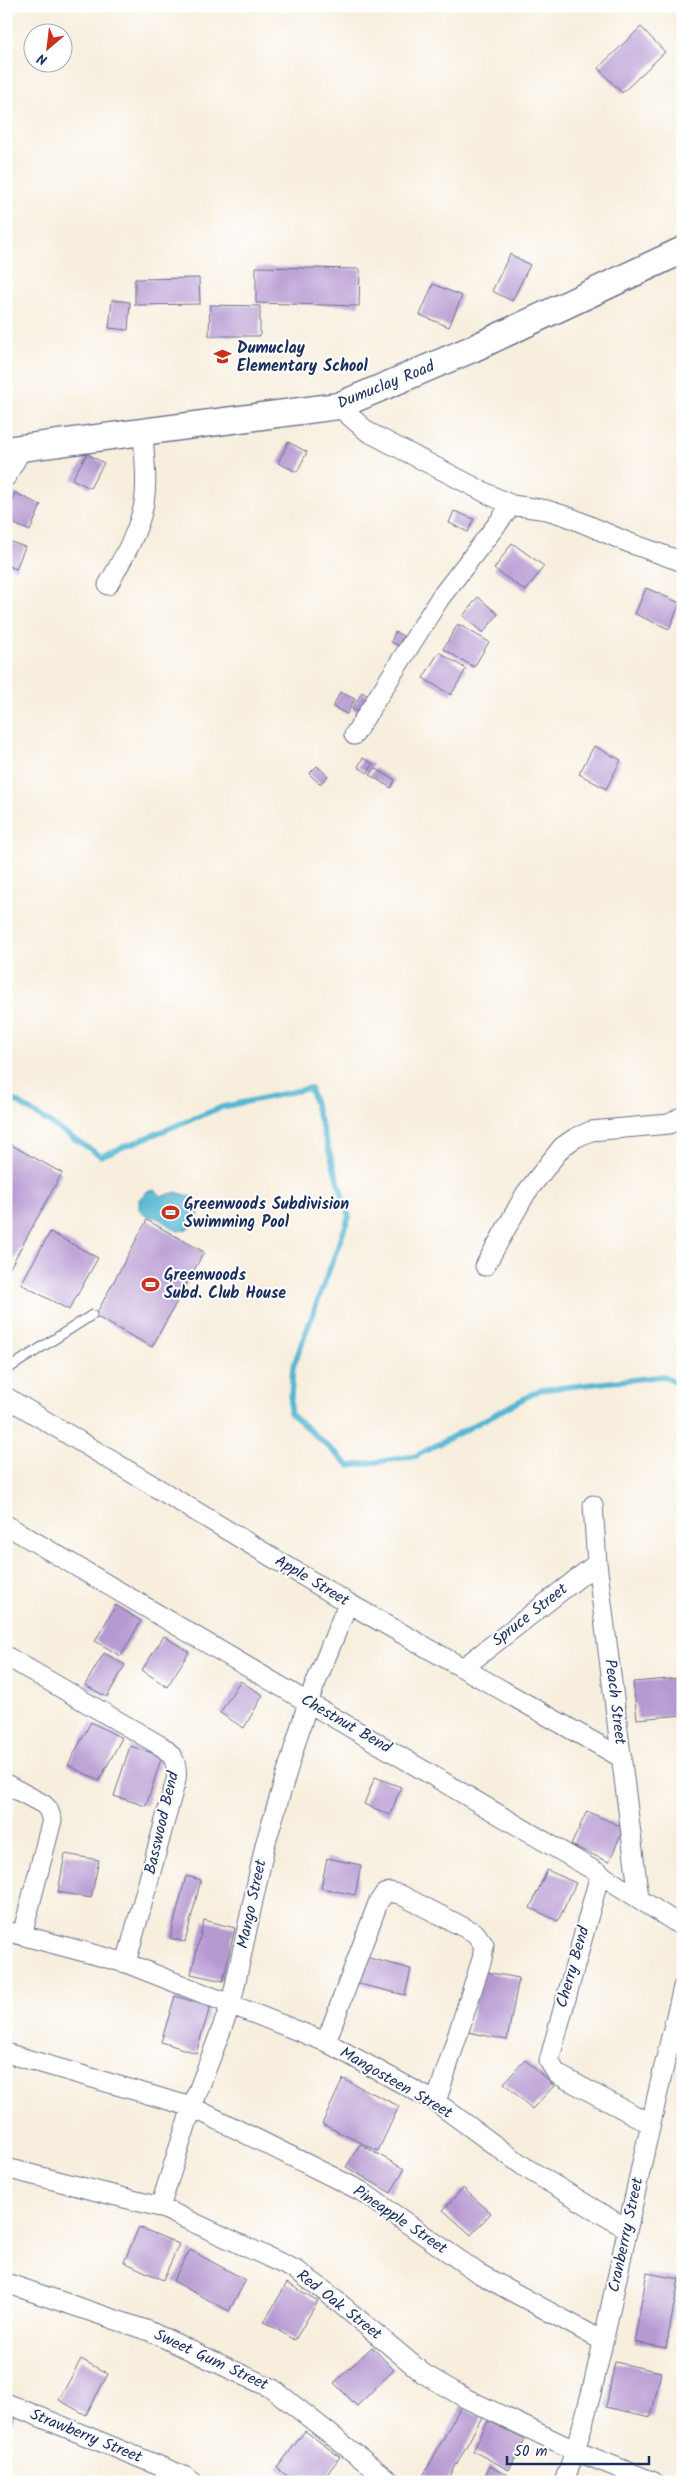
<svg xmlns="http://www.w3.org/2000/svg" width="689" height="2488" viewBox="0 0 689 2488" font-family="Kalam,sans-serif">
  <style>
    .water { fill: #55b7d3; stroke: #387398 }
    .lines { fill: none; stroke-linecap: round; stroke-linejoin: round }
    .stream { stroke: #55b7d3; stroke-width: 5.5 }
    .building { fill: #b699d1 }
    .lane-casing { stroke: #68728a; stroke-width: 11 }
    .street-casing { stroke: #68728a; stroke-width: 21 }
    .secondary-casing { stroke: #68728a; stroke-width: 29 }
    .lane { stroke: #fff; stroke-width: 9 }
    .street { stroke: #fff; stroke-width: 19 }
    .secondary { stroke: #fff; stroke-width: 26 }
    .labels { text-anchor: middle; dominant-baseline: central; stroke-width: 4; stroke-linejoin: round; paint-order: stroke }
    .poi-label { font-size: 16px; font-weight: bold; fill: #1b2f5e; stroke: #fff; text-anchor: start }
    .street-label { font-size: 16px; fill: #1b2f5e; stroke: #fff }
  </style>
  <rect width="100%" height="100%" fill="#fff"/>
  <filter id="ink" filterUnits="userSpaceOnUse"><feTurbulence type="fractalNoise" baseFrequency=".02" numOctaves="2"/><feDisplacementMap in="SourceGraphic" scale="10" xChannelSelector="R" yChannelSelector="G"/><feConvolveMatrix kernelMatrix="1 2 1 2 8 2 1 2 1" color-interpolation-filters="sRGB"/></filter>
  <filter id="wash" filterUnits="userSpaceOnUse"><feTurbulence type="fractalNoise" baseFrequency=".0096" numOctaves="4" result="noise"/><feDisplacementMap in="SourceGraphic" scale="20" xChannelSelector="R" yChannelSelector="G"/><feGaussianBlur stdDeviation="1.12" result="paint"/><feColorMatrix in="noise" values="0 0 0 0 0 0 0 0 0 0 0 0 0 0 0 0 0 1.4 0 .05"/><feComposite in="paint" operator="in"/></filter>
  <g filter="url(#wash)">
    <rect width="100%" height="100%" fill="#f7eedd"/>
    <!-- water -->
    <path class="water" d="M155 1190 162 1196 176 1192 193 1197C204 1213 198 1230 178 1231 170 1228 164 1221 157 1218 148 1214 149 1221 139 1209V1199L146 1192Z"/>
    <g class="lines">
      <!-- stream -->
      <path class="stream" d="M6 1095 101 1156 222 1107 310 1088 349 1217 293 1367 290 1413 350 1466 416 1456 540 1390 664 1376 683 1388"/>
    </g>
    <g id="blocks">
      <!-- building -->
      <path class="building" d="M641 27 665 52 622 93 598 68Z
        M510 254 530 265 512 301 492 291Z
        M256 267 360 269 359 306 256 303Z
        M199 278 200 304 135 305V279Z
        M433 284 462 296 449 327 420 315Z
        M112 300 130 302 128 330 109 328Z
        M210 305 260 306V336H209Z
        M288 442 307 452 297 472 278 463Z
        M87 454 104 463 90 488 72 479Z
        M15 493 41 505 30 531 6 520V512Z
        M454 511 474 519 468 532 449 523Z
        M6 540 25 547 16 569 6 565Z
        M512 543 544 566 526 591 494 569Z
        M646 588 680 603 669 629 635 614Z
        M478 597 498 614 483 633 463 616Z
        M458 624 489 642 474 667 443 649Z
        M395 632 403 636 399 646 391 642Z
        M439 652 466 669 451 695 423 678Z
        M340 692 355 699 347 714 333 707Z
        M362 692 372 699 363 715 352 709Z
        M594 746 621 760 606 789 579 774Z
        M363 758 373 764 368 773 358 767Z
        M317 766 328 776 320 784 309 774Z
        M375 768 395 780 391 788 370 775Z
        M6 1142 62 1173 6 1275Z
        M147 1220 204 1252 152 1347 95 1316Z
        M50 1232 98 1258 69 1310 21 1284Z
        M116 1605 141 1621 121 1656 95 1641Z
        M164 1636 189 1652 167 1687 142 1670Z
        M104 1653 125 1665 107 1697 85 1685Z
        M680 1678 683 1715 637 1719 633 1682Z
        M240 1681 263 1695 244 1728 220 1713Z
        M91 1722 122 1738 99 1781 68 1765Z
        M130 1746 162 1756 146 1806 114 1796Z
        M375 1777 401 1787 390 1815 364 1804Z
        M587 1811 624 1828 609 1862 571 1845Z
        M65 1854 99 1860 91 1898 58 1892Z
        M327 1858 361 1865 355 1895 321 1888Z
        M547 1870 576 1883 558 1921 530 1908Z
        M186 1876 201 1880 185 1942 170 1938Z
        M204 1920 235 1928 223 1981 191 1974Z
        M362 1956 411 1969 405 1995 355 1983Z
        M481 1971 519 1978 507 2040 468 2032Z
        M175 1996 210 2007 196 2053 161 2042Z
        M525 2060 554 2086 532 2109 504 2083Z
        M343 2079 399 2106 378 2151 322 2124Z
        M360 2144 404 2169 391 2193 346 2167Z
        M463 2188 491 2213 471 2235 443 2210Z
        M139 2227 179 2244 163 2280 124 2262Z
        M190 2250 246 2280 229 2311 173 2281Z
        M647 2273 679 2279 666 2348 634 2342Z
        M287 2283 318 2301 295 2340 264 2322Z
        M372 2347 394 2370 357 2406 334 2383Z
        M81 2359 108 2374 86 2415 59 2400Z
        M615 2362 661 2372 651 2417 606 2407Z
        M461 2406 482 2417 447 2482H434L423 2476Z
        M6 2413 15 2417 6 2439Z
        M488 2421 525 2439 509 2470 473 2451Z
        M305 2431 340 2457 321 2482H295L277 2468Z
        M490 2466 509 2476 505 2482H482Z"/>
    </g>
  </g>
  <g filter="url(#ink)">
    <use href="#blocks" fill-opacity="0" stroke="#68728a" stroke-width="1"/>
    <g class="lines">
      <defs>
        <path id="lane" d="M6 1370 92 1315"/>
        <path id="street" d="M338 406 368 432 490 495 512 505 547 510 569 517 627 542 683 562
          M6 477 23 447
          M108 585C122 560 139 532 144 503 148 480 144 456 143 433
          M354 735 440 598 512 505
          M485 1266 526 1193 562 1147 575 1138 591 1131 669 1124 683 1116
          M6 1397 348 1603 622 1758
          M593 1505 597 1563 639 1898
          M6 1525 600 1874 683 1927
          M6 1656 161 1746C174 1755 178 1764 176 1780L126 1963
          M463 1668 597 1563
          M6 1784 43 1804 48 1809 52 1820 22 1935
          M600 1874 549 2061 557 2074 649 2123
          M6 1931 126 1963 326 2042 436 2102 526 2168 627 2229
          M326 2042 378 1903 384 1894 390 1892 399 1894 475 1933 484 1945 482 1959 436 2102
          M6 2053 192 2107 361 2191 478 2273 603 2341
          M6 2168 160 2207 296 2270 326 2292 424 2374 467 2399 576 2451 654 2482
          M160 2207 192 2107 231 2004 265 1845 308 1702 348 1603
          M6 2283 149 2331 273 2389 391 2482
          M6 2403 184 2476 193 2482
          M564 2482C590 2413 603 2340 619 2269 639 2174 660 2081 683 1987"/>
        <path id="secondary" d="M6 450 338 406 472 349 683 250"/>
      </defs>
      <!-- lane casing -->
      <use href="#lane" class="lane-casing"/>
      <!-- street casing -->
      <use href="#street" class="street-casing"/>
      <!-- secondary casing -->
      <use href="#secondary" class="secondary-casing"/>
      <!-- lane -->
      <use href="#lane" class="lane"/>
      <!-- street -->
      <use href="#street" class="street"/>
      <!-- secondary -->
      <use href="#secondary" class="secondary"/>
    </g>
  </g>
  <!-- icons -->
  <defs>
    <symbol id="school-bare" viewBox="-9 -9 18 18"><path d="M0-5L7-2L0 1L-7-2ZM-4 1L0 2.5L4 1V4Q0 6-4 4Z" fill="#c8321e" stroke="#fff" stroke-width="2.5" paint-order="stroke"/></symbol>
    <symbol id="stadium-bare" viewBox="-9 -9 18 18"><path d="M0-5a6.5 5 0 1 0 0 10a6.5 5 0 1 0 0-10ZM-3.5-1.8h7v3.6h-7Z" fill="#c8321e" stroke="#fff" stroke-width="2.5" paint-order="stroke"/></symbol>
  </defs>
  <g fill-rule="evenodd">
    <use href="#school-bare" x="210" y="344" width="25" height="25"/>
    <use href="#stadium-bare" x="158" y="1200" width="25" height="25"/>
    <use href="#stadium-bare" x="138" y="1272" width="25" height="25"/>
  </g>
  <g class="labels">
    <!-- poi labels -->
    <g class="poi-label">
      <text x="237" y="348">Dumuclay<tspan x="237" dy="18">Elementary School</tspan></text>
      <text x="184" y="1204">Greenwoods Subdivision<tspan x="184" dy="18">Swimming Pool</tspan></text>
      <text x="164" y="1275">Greenwoods<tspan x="164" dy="18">Subd. Club House</tspan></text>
    </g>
    <!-- street labels -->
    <g class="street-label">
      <text transform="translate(386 385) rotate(-22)">Dumuclay Road</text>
      <text transform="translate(312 1581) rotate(31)">Apple Street</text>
      <text transform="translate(530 1615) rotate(-38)">Spruce Street</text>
      <text transform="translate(615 1702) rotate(83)">Peach Street</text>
      <text transform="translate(346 1724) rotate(30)">Chestnut Bend</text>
      <text transform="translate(162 1823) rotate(-77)">Basswood Bend</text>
      <text transform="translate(252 1904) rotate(-78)">Mango Street</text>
      <text transform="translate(573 1967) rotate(-74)">Cherry Bend</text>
      <text transform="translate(396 2083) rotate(30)">Mangosteen Street</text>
      <text transform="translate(400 2220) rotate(34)">Pineapple Street</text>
      <text transform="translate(626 2235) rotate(-78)">Cranberrry Street</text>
      <text transform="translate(339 2305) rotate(38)">Red Oak Street</text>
      <text transform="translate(211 2360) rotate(25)">Sweet Gum Street</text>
      <text transform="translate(86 2436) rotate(22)">Strawberry Street</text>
    </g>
  </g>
  <!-- margin -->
  <rect width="689" height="2488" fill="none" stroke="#fff" stroke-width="25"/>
  <!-- north arrow -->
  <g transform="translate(48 48) rotate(208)"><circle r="24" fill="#ffffff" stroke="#a4acbf"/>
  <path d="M0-4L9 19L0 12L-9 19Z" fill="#c8321e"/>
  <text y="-8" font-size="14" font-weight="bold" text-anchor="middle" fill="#1b2f5e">N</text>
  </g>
  <!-- scale -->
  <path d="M507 2456v8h142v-8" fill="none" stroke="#1b2f5e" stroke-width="2.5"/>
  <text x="514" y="2456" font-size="15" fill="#1b2f5e" stroke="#ffffff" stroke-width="4" paint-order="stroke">50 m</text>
</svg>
